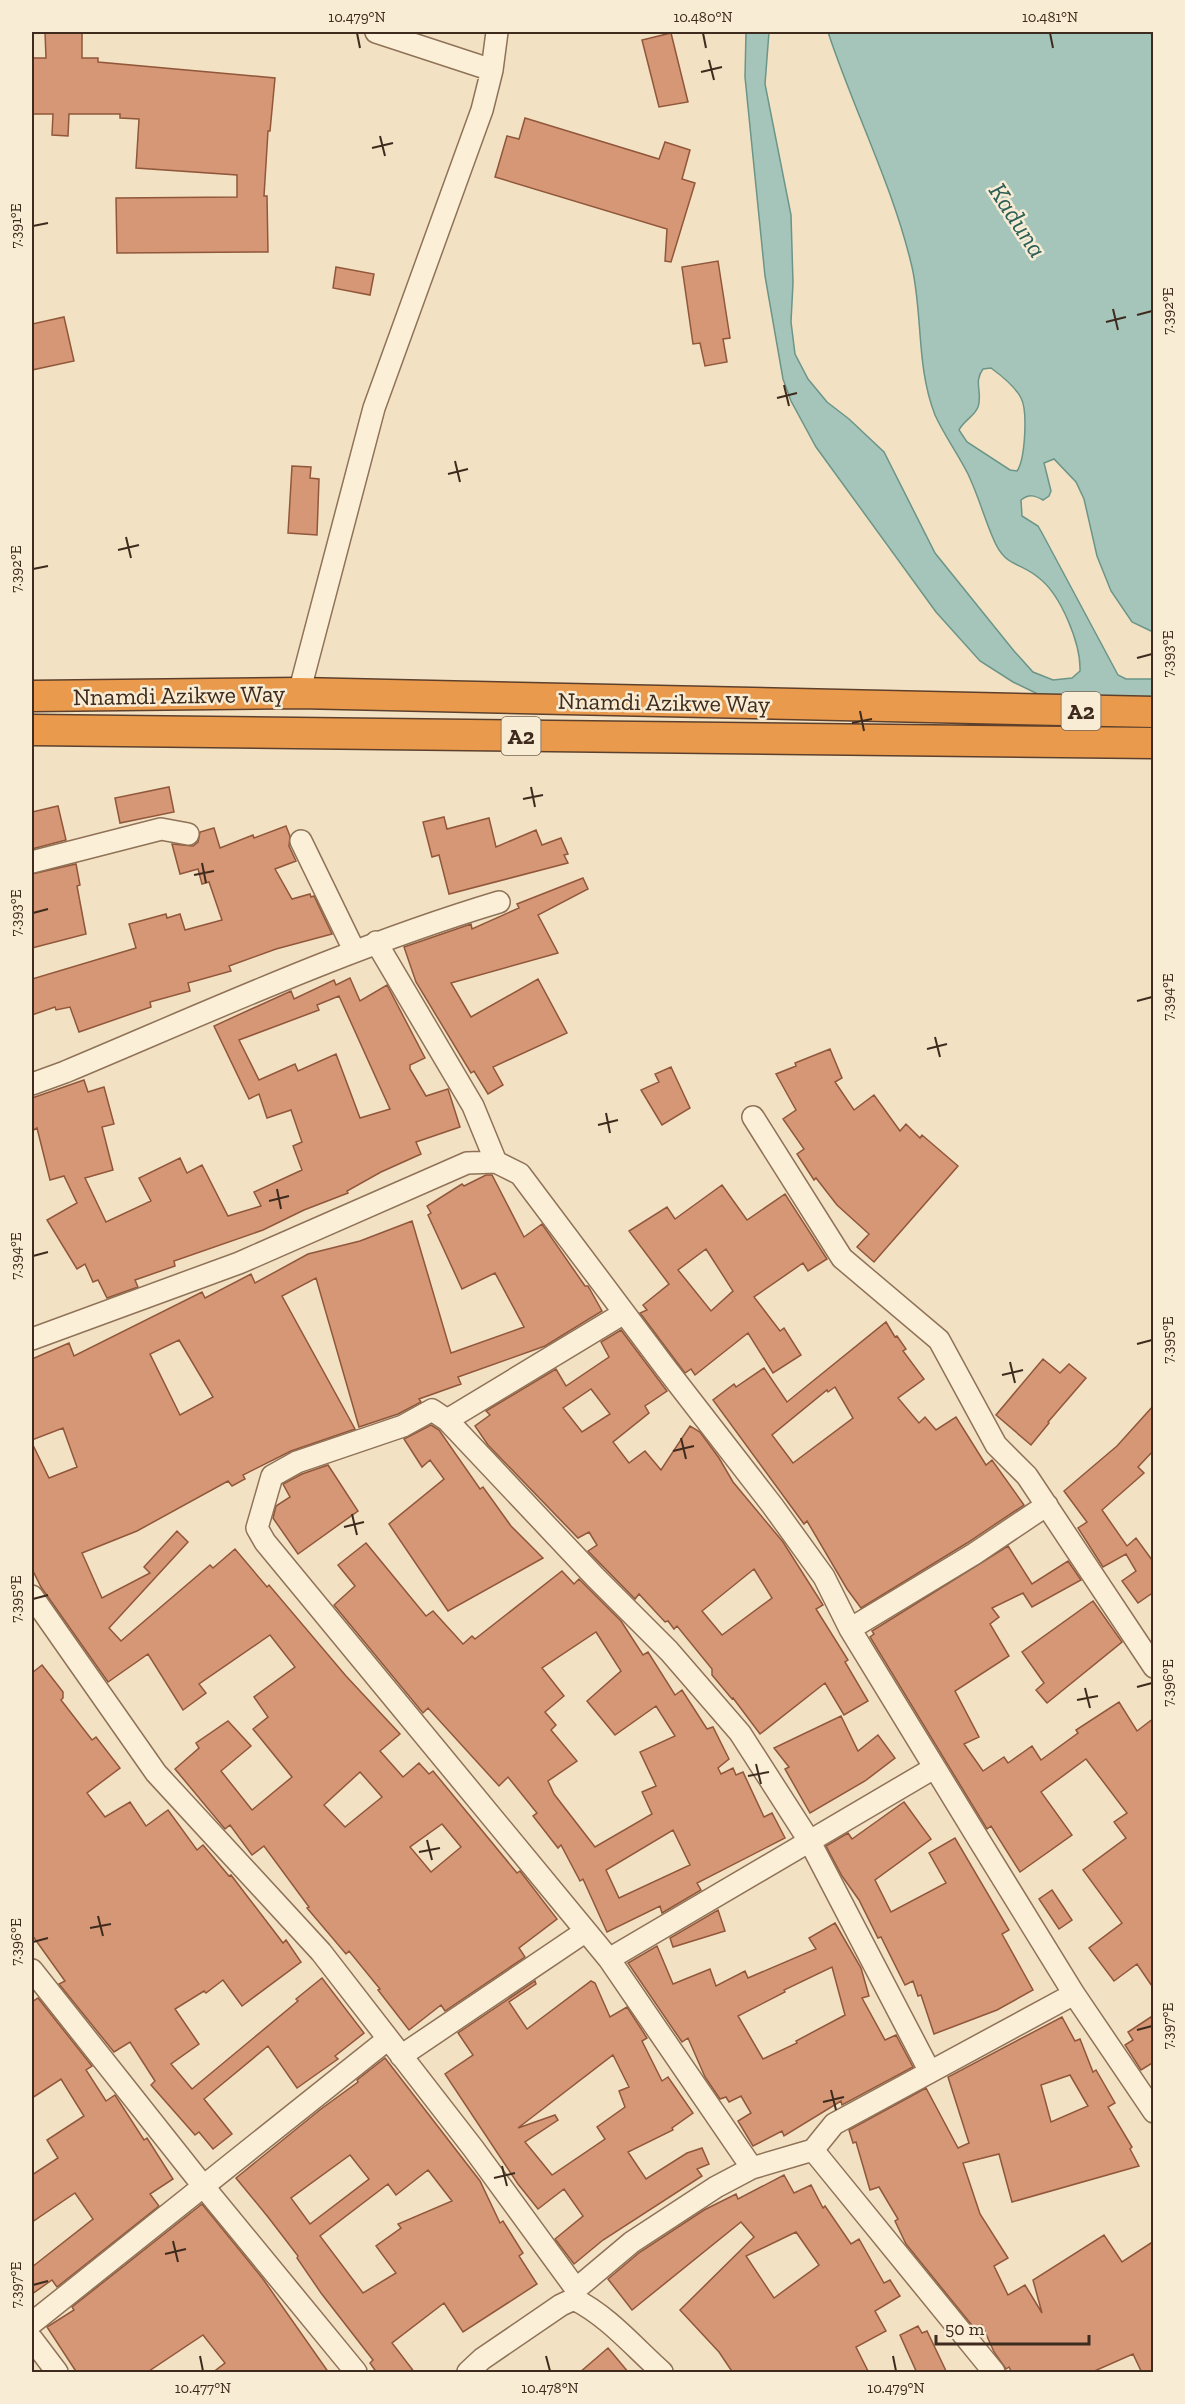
<svg xmlns="http://www.w3.org/2000/svg" width="1185" height="2404" viewBox="0 0 1185 2404" font-family="'Zilla Slab',serif">
  <style>
    .water { fill: #a6c5ba; stroke: #6b9588; stroke-width: 1.5; fill-rule: evenodd }
    .building { fill: #d59775; stroke: #91573b; stroke-width: 1.5; fill-rule: evenodd }
    .lines { fill: none; stroke-linecap: round; stroke-linejoin: round }
    .minor-casing { stroke: #8f7257; stroke-width: 24 }
    .highway-casing { stroke: #5d402c; stroke-width: 33 }
    .minor { stroke: #fcefd8; stroke-width: 21 }
    .highway { stroke: #ea9a4c; stroke-width: 30 }
    .ticks { fill: none; stroke: #3e2b1d; stroke-width: 2 }
    .labels { text-anchor: middle; dominant-baseline: central; stroke-width: 5; stroke-linejoin: round; paint-order: stroke }
    .shield { fill: #f9ecd4; stroke: #766554; stroke-width: 1.5 }
    .shield-label { font-size: 22px; font-weight: bold; fill: #3e2b1d }
    .street-label { font-size: 24px; fill: #3e2b1d; stroke: #f9ecd4 }
    .water-label { font-size: 26px; font-style: italic; fill: #2b5f58; stroke: #f9ecd4 }
    .neatline { fill: none; stroke: #3e2b1d; stroke-width: 2 }
    .ticks-label { font-size: 15px; text-anchor: middle; fill: #3e2b1d }
  </style>
  <rect width="100%" height="100%" fill="#f3e1c3"/>
  <!-- water -->
  <path class="water" d="M746 32H769L765 84 791 215 793 283 791 322 795 354 808 379 827 402 849 419 884 452 935 553 1014 651 1033 672 1053 680 1072 678 1080 671C1081 644 1061 595 1039 578 1019 561 1005 568 993 538 984 517 978 495 968 474 958 454 944 435 935 415 916 366 923 316 912 267 893 186 854 111 828 32H1150L1154 39 1153 632 1132 622 1111 591 1097 556 1084 499 1076 482 1054 459 1044 463 1051 491 1049 496 1043 500C1034 495 1029 494 1021 500L1022 516 1038 526 1042 533 1118 675 1126 679H1153V750L1013 682 980 661 936 612 816 447 791 401 783 379 765 276 745 77ZM991 368C1002 376 1015 386 1021 398 1028 411 1025 460 1017 471L1010 470 967 442 959 430C964 420 974 417 978 407 983 393 973 382 983 369Z"/>
  <!-- building -->
  <path class="building" d="M45 32H82V58H98V62L275 78 270 131H268L264 196H267L268 252 117 253 116 198 237 197V175L136 168 139 119 120 118V114H69L68 136 52 135 53 114H32V58H46Z
    M671 33 688 102 659 107 642 40Z
    M525 118 659 159 665 142 690 150 682 179 695 183 671 262 665 261 667 229 495 177 507 136 519 139Z
    M718 261 730 338 723 339 727 362 705 366 700 343 693 344 682 267Z
    M336 267 374 274 370 295 333 288Z
    M64 317 74 361 32 370V324Z
    M292 466 311 467 310 478 319 479 317 535 288 533Z
    M169 787 174 812 120 823 115 798Z
    M58 806 66 840 32 849V812Z
    M444 817 447 829 489 818 496 847 536 830 542 845 561 838 568 854 564 855 568 863 449 894 439 855 432 857 423 822Z
    M286 826 290 836 289 846 296 861 275 869 292 899 310 894 311 897 314 896 332 934 276 949 229 966 231 971 188 983 190 991 150 1002 151 1007 79 1032 70 1007 56 1010 55 1007 32 1015V979L136 948 129 924 166 914 167 918 180 914 185 930 222 920 209 882 202 884 198 869 180 874 172 844 193 846 198 842 200 832 214 828 220 848 253 835 254 838Z
    M76 864 80 885 77 886 86 934 32 948V874Z
    M583 878 588 889 538 915 558 953 451 983 471 1017 538 979 567 1033 493 1067 503 1085 488 1094 474 1071 471 1073 416 982 404 947 471 924 472 929 519 908 517 904Z
    M350 978 360 1001 387 985 425 1058 410 1065V1069L426 1096 448 1089 460 1127 416 1142 421 1154 381 1172 347 1191 348 1193 304 1210 263 1230 174 1261 175 1266 135 1280 138 1287 107 1298 98 1280 93 1282 85 1264 77 1269 47 1220 77 1203 64 1176 50 1180 37 1128 32 1131V1098L84 1080 88 1092 104 1087 114 1124 102 1127 113 1170 85 1178 106 1222 151 1201 139 1178 180 1158 187 1173 202 1165 228 1216 261 1206 254 1192 302 1170 293 1146 302 1142 291 1110 267 1118 259 1094 249 1099 214 1026 291 991 294 999 334 980 336 985ZM339 996 390 1109 360 1118 336 1054 298 1071 295 1064 259 1080 239 1040 319 1010 317 1005Z
    M830 1049 842 1078 835 1082 854 1110 874 1095 900 1131 906 1124 920 1138 922 1135 958 1166 874 1262 857 1247 869 1234 837 1205 816 1178 814 1180 797 1154 804 1149 783 1119 796 1110 776 1074 796 1066 795 1063Z
    M671 1067 690 1108 662 1125 641 1090 659 1082 655 1074Z
    M486 1175H492L524 1237 542 1224 585 1286H588L602 1311 545 1346 458 1377 461 1384 419 1399 421 1402 398 1414 359 1427 316 1278 282 1296 355 1429 291 1451 243 1475 245 1479 232 1486 228 1481 137 1531 82 1553 102 1598 150 1573 144 1567 177 1531 188 1542 109 1628 121 1641 210 1565 213 1568 235 1549 267 1587 269 1585 346 1676 400 1734 380 1751 403 1777 419 1763 429 1774 433 1771 517 1873 520 1871 557 1919 519 1948 525 1957 445 2011 441 2005 409 2030 378 1990 380 1989 349 1951 346 1954 307 1908 309 1907 264 1846 252 1855 230 1825 225 1829 175 1769 199 1748 196 1743 228 1721 251 1746 221 1771 252 1810 292 1777 253 1729 268 1717 254 1697 295 1667 270 1635 199 1684 206 1693 183 1710 148 1654 108 1682 41 1587 32 1569V1443L49 1478 77 1467 63 1428 32 1440V1359L69 1343 74 1356 202 1292 205 1298 251 1274 255 1283 308 1254 360 1241 412 1221 451 1353 524 1327 495 1273 462 1289 428 1215 431 1213 427 1206 462 1184 464 1186ZM179 1340 213 1397 180 1415 150 1354ZM360 1772 382 1797 345 1827 324 1805ZM442 1824 461 1847 431 1872 410 1847Z
    M722 1185 747 1220 785 1194 827 1259 808 1271 803 1263 754 1297 780 1331 784 1328 801 1355 773 1373 748 1333 695 1375 691 1369 685 1373 640 1313 647 1310 643 1305 669 1284 629 1231 667 1207 675 1219ZM706 1249 733 1291 711 1311 678 1270Z
    M886 1322 895 1337 897 1336 906 1349 903 1351 924 1379 898 1398 919 1423 925 1417 936 1430 956 1417 986 1465 992 1460 1024 1505 967 1543 861 1608 847 1589 807 1521 804 1524 713 1400 734 1384 736 1387 764 1368 787 1402ZM835 1387 853 1418 793 1463 772 1435 827 1390 828 1392Z
    M621 1330 667 1391 645 1406 649 1413 613 1442 629 1463 645 1451 661 1470 690 1426 700 1432 719 1458 733 1482 783 1542 823 1605 816 1609 848 1660 845 1662 868 1701 844 1715 825 1683 760 1734 733 1698 732 1699 712 1675V1669L677 1626 674 1629 668 1621 665 1622 639 1594 635 1599 588 1551 597 1545 589 1532 578 1538 488 1445 475 1426 490 1415 486 1411 556 1369 566 1386 609 1357 601 1342ZM591 1389 610 1414 582 1432 563 1408ZM754 1569 772 1598 722 1635 702 1611Z
    M1043 1359 1060 1373 1069 1364 1086 1378 1048 1422 1049 1423 1031 1445 996 1415Z
    M1154 1405V1450L1138 1467 1144 1473 1102 1510 1127 1546 1136 1538 1152 1560 1154 1558V1598L1151 1594 1138 1603 1122 1581 1136 1571 1126 1554 1103 1567 1078 1528 1087 1522 1064 1491 1117 1446Z
    M431 1425 439 1430 480 1489 483 1487 511 1526 543 1558 448 1611 389 1524 444 1479 430 1460 422 1467 404 1439Z
    M328 1465 358 1511 298 1554 273 1518 276 1506 290 1497 283 1484 302 1474Z
    M366 1543 426 1616 433 1611 463 1644 472 1636 475 1639 562 1571 574 1584 579 1579 621 1621 643 1655 648 1652 675 1695 682 1690 707 1729 713 1727 729 1759 718 1768 721 1774 733 1768 736 1775 743 1772 764 1817 772 1813 785 1838 697 1883 701 1890 662 1913 660 1906 607 1932 583 1879 580 1881 561 1845 558 1848 533 1816 537 1813 508 1777 499 1786 428 1708 423 1713 334 1605 355 1586 338 1565ZM596 1632 621 1671 587 1701 615 1735 656 1706 675 1736 640 1752 656 1786 642 1792 652 1814 595 1847 554 1794 548 1781 577 1761 551 1730 556 1725 545 1712 564 1696 542 1668ZM673 1830 690 1865 619 1898 606 1870Z
    M1008 1546 1032 1584 1068 1561 1081 1580 1032 1607 1023 1593 992 1608 999 1617 990 1624 1009 1656 955 1691 979 1737 964 1744 983 1771 1004 1757 1008 1763 1032 1746 1041 1760 1078 1733 1076 1730 1119 1702 1137 1731 1154 1718V1989L1137 1964 1114 1981 1089 1948 1122 1923 1083 1870 1126 1838 1114 1822 1127 1813 1086 1759 1041 1792 1072 1835 1020 1872 991 1826 987 1829 870 1637 874 1634 872 1631Z
    M1093 1601 1122 1642 1047 1703 1036 1690 1044 1683 1022 1652Z
    M42 1665 63 1692V1698L61 1700 92 1740 96 1737 120 1768 87 1793 105 1817 130 1802 146 1826 168 1810 197 1850 203 1845 229 1876 231 1875 283 1943 286 1940 301 1962 242 2006 223 1980 206 1993 204 1991 175 2009 199 2044 171 2064 192 2089 298 2001 296 1999 322 1978 364 2033 335 2056 338 2059 297 2088 268 2046 204 2099 232 2134 213 2149 199 2132 195 2135 151 2085 155 2081 130 2042 114 2052 59 1984 65 1981 32 1935V1673Z
    M841 1716 858 1751 878 1735 895 1758 865 1781 810 1813 785 1769 789 1767 774 1748Z
    M904 1802 931 1839 875 1880 891 1912 946 1883 929 1853 955 1838 1009 1930 1002 1934 1033 1990 997 2010 934 2034 921 1995 918 1996 913 1981 905 1985 881 1937 878 1938 859 1900 842 1876 826 1846 848 1833 852 1839Z
    M1052 1890 1072 1920 1059 1929 1039 1899Z
    M718 1910 725 1931 673 1947 670 1938Z
    M835 1923 861 1968 869 1996 862 1998 885 2040 896 2035 913 2067 842 2105 841 2101 784 2136 782 2131 753 2146 738 2121 751 2113 741 2096 729 2102 726 2097 720 2099 705 2077 688 2038 682 2042 628 1963 657 1946 673 1984 710 1969 716 1986 745 1971 748 1978 816 1949 809 1938ZM832 1967 845 2015 796 2041 797 2043 763 2059 738 2016 785 1992 784 1990Z
    M535 1981 536 1984 509 2002 527 2029 591 1981 595 1983 610 2017 627 2007 647 2038 642 2041 662 2081 668 2077 693 2113 672 2128 673 2130 628 2152 646 2179 687 2153 702 2148 709 2164 697 2169 702 2176 603 2240 574 2264 555 2239 583 2216 564 2189 538 2209 518 2184 445 2074 473 2055 458 2033ZM613 2055 629 2087 619 2091 625 2107 597 2127 605 2139 552 2175 525 2142 558 2120 555 2115 518 2128Z
    M38 1998 92 2066 86 2070 106 2101 115 2095 144 2140 147 2138 173 2179 150 2194 159 2206 57 2287 52 2280 32 2294V2267L93 2219 75 2193 32 2222V2175L58 2158 47 2140 84 2116 61 2079 32 2098V2002Z
    M1154 2015V2062L1141 2070 1125 2045 1133 2040 1128 2032Z
    M1062 2017 1075 2041 1080 2039 1093 2072 1096 2070 1115 2103 1108 2107 1132 2147 1130 2149 1139 2166 1012 2202 999 2154 963 2163 980 2214 1008 2258 994 2266 1008 2295 1025 2285 1042 2313 1033 2280 1104 2235 1122 2262 1154 2241V2373H1142L1133 2354 1090 2373H1012L1009 2367 1006 2369 994 2352 982 2325 975 2329 906 2244 895 2221 898 2219 879 2187 870 2190 856 2142 853 2143 849 2130 926 2088 958 2148 969 2143 948 2077ZM1070 2075 1088 2106 1051 2122 1041 2085Z
    M385 2058 480 2181 500 2223 503 2221 523 2253 519 2256 537 2284 463 2332 444 2303 392 2343 415 2373H377L370 2363 373 2360 321 2293 297 2258 298 2256 268 2217 236 2178 321 2109 358 2082 357 2080ZM350 2155 369 2179 310 2224 291 2198ZM428 2170 452 2201 398 2224 401 2228 376 2246 396 2273 363 2293 320 2236 388 2184 396 2195Z
    M784 2175 794 2193 811 2185 823 2208 825 2206 851 2244 859 2239 884 2283 890 2280 900 2296 875 2311 886 2331 856 2347 869 2373H733L719 2352 680 2310 754 2237 741 2222 632 2310 608 2279 640 2252 704 2210 736 2194 738 2199ZM796 2232 819 2265 774 2298 746 2256Z
    M202 2204 263 2279 329 2373H212L225 2363 203 2335 146 2373H77L47 2327 74 2310 72 2307Z
    M918 2326 922 2333 927 2331 947 2373H917L900 2335Z
    M608 2348 629 2373H579Z"/>
  <g class="lines">
    <defs>
      <path id="minor" d="M376 32 492 70
        M299 693 374 408 482 110 492 70 497 32
        M301 841 354 950
        M32 862 161 829 188 834
        M376 942 473 1106 496 1162
        M32 1084 65 1072C208 1012 349 947 499 902
        M753 1117 842 1258 939 1340 996 1445 1027 1476 1154 1667
        M32 1339 239 1263 467 1163 496 1162 520 1174 665 1367 772 1505 824 1577 850 1629 979 1840 1074 1994 1154 2112
        M447 1420 624 1313
        M32 1596 156 1773 321 1952 473 2148 576 2289 574 2299
        M850 1629 974 1554 1047 1505
        M609 1959 934 1768
        M32 1970 204 2187 356 2372
        M401 2056 586 1931
        M813 2150 994 2372
        M752 2168 609 1959 265 1542 257 1528 272 1476 297 1462 403 1426 432 1410 447 1420 595 1577 669 1651 740 1733 810 1842 930 2072
        M576 2289 632 2242 716 2187 752 2168 813 2150 834 2124 1074 1994
        M32 2323 388 2039
        M32 2339 57 2372
        M468 2372 482 2359 561 2305 574 2299C608 2316 634 2347 662 2372"/>
      <path id="highway" d="M32 696 299 693 1154 712
        M32 730 1154 743"/>
    </defs>
    <!-- minor casing -->
    <use href="#minor" class="minor-casing"/>
    <!-- highway casing -->
    <use href="#highway" class="highway-casing"/>
    <!-- minor -->
    <use href="#minor" class="minor"/>
    <!-- highway -->
    <use href="#highway" class="highway"/>
  </g>
  <!-- ticks -->
  <path class="ticks" d="M357 33 360 48M703 33 706 48M1050 33 1053 48M709 60 714 80M701 72 722 67M380 136 385 156M372 148 393 143M33 226 48 223M1113 309 1118 330M1137 315 1152 311M1106 322 1126 317M784 385 789 406M777 398 797 393M455 461 460 482M448 474 468 469M126 537 131 558M118 550 139 545M33 569 48 566M1137 658 1152 654M860 711 864 731M852 723 872 719M531 787 535 807M523 799 543 795M202 863 206 883M194 875 214 871M33 913 48 909M1137 1001 1152 997M935 1037 940 1057M927 1049 947 1044M606 1113 610 1133M598 1125 618 1120M277 1189 281 1209M269 1201 289 1196M33 1256 48 1252M1137 1344 1152 1340M1010 1362 1015 1383M1002 1375 1023 1370M681 1438 686 1459M673 1451 694 1446M352 1514 357 1535M344 1527 364 1522M33 1599 48 1595M1137 1687 1152 1683M1085 1688 1090 1708M1077 1700 1098 1696M756 1764 761 1784M748 1776 769 1772M427 1840 432 1860M419 1852 440 1848M98 1916 103 1936M90 1928 111 1924M33 1942 48 1938M1137 2030 1152 2026M831 2090 836 2110M823 2102 844 2097M502 2166 507 2186M494 2178 515 2173M173 2241 178 2262M165 2254 186 2249M33 2285 48 2281M200 2356 203 2371M546 2356 550 2371M893 2356 896 2371"/>
  <g class="labels">
    <!-- shield labels -->
    <g class="shield">
      <rect x="1061.5" y="692" width="39" height="38" rx="4.5"/>
      <rect x="501.5" y="717" width="39" height="38" rx="4.5"/>
    </g>
    <g class="shield-label">
      <text x="1081" y="711">A2</text>
      <text x="521" y="736">A2</text>
    </g>
    <!-- street labels -->
    <g class="street-label">
      <text transform="translate(179 695) rotate(-1)">Nnamdi Azikwe Way</text>
      <text transform="translate(664 702) rotate(1)">Nnamdi Azikwe Way</text>
    </g>
    <!-- water labels -->
    <g class="water-label">
      <text transform="translate(1018 220) rotate(57)">Kaduna</text>
    </g>
  </g>
  <!-- border -->
  <rect width="1185" height="2404" fill="none" stroke="#f9ecd4" stroke-width="66"/>
  <!-- scale -->
  <path d="M936 2335v9h153v-9" fill="none" stroke="#3e2b1d" stroke-width="3"/>
  <text x="945" y="2335" font-size="18" fill="#3e2b1d" stroke="#f9ecd4" stroke-width="4.5" paint-order="stroke">50 m</text>
  <rect x="33" y="33" width="1119" height="2338" class="neatline"/>
  <g class="ticks-label">
    <text x="357" y="22">10.479°N</text>
    <text x="703" y="22">10.480°N</text>
    <text x="1050" y="22">10.481°N</text>
    <text transform="translate(16 226) rotate(-90)" y="5">7.391°E</text>
    <text transform="translate(1168 311) rotate(-90)" y="5">7.392°E</text>
    <text transform="translate(16 569) rotate(-90)" y="5">7.392°E</text>
    <text transform="translate(1168 654) rotate(-90)" y="5">7.393°E</text>
    <text transform="translate(16 913) rotate(-90)" y="5">7.393°E</text>
    <text transform="translate(1168 997) rotate(-90)" y="5">7.394°E</text>
    <text transform="translate(16 1256) rotate(-90)" y="5">7.394°E</text>
    <text transform="translate(1168 1340) rotate(-90)" y="5">7.395°E</text>
    <text transform="translate(16 1599) rotate(-90)" y="5">7.395°E</text>
    <text transform="translate(1168 1683) rotate(-90)" y="5">7.396°E</text>
    <text transform="translate(16 1942) rotate(-90)" y="5">7.396°E</text>
    <text transform="translate(1168 2026) rotate(-90)" y="5">7.397°E</text>
    <text transform="translate(16 2285) rotate(-90)" y="5">7.397°E</text>
    <text x="203" y="2393">10.477°N</text>
    <text x="550" y="2393">10.478°N</text>
    <text x="896" y="2393">10.479°N</text>
  </g>
</svg>
